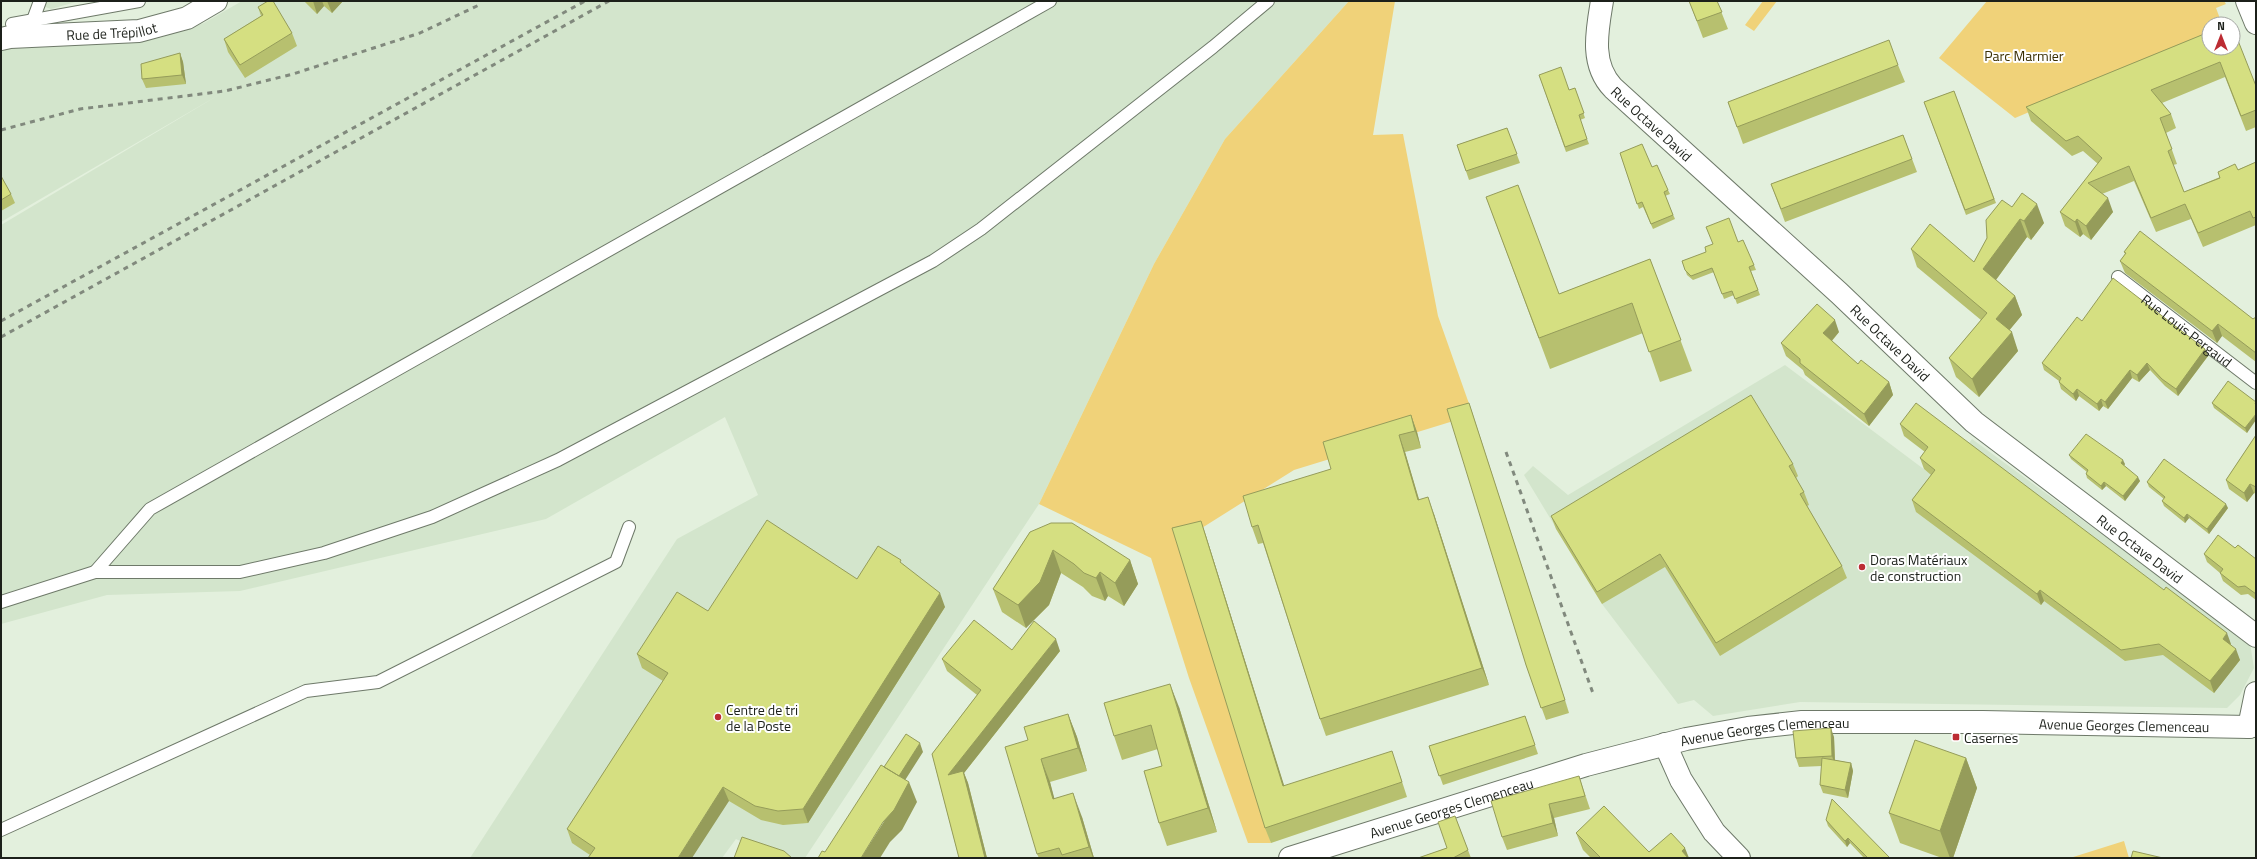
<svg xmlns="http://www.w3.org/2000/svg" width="2257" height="859" viewBox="0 0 2257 859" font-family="'Titillium Web',sans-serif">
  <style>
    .built { fill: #d3e5cc }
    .green { fill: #f0d279 }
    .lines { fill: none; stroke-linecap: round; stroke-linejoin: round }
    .service-casing { stroke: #6e7969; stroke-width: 14 }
    .minor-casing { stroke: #6e7969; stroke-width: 24 }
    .service { stroke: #fff; stroke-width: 12 }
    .minor { stroke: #fff; stroke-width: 22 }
    .rail { stroke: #81897d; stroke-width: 3; stroke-dasharray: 5 5; stroke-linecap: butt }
    .wall { fill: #b7c06f }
    .shaded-wall { fill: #959c5a }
    .building { fill: #d5df81; stroke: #959c5a }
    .poi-dot { fill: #bc2c33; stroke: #fff; stroke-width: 1.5 }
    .labels { text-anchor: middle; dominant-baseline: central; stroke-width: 4; stroke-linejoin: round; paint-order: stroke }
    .street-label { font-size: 14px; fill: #1c201a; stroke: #fff }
    .park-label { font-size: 14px; fill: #3b2f04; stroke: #fff }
    .poi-label { font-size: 14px; fill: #1c201a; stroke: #fff; text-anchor: start }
  </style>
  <rect width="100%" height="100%" fill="#e3f0dd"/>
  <!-- built -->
  <path class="built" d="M28 1H79L51 9Z
    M242 1H1349L1225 139 1154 264 1039 504 805 858H775L736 839 722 858H470L677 539 758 495 725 417 546 519 240 591 107 595 1 624V225L222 93 1 222V51L23 46 81 41 111 44 159 38 204 23Z
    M1785 365 1941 482 1972 439 2250 643 2254 668 2240 695 2227 708 1800 702 1713 716 1694 700 1678 704 1602 604 1524 475 1533 466 1568 495Z"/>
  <!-- green -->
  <path class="green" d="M1349 1H1395L1373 135 1403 134 1438 316 1473 415 1294 470 1178 543 1271 843H1248L1189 678 1151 558 1039 504 1154 264 1225 139Z
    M1763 1H1777L1754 31 1745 25Z
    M1987 1H2224L2226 4 2216 8 2222 24H2209V36L2015 118 1939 58Z
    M2124 841 2129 858H2070Z"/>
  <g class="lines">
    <defs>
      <g id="service">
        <path d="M33 20 40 1"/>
        <path d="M12 24 139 1"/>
        <path id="s1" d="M2118 277 2256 383"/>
        <path d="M95 572 150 509 1050 1"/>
        <path d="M1 602 95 572H240L324 553 432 517 558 460 933 261 981 229 1213 47 1268 1"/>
        <path d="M1 830 306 691 378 682 616 562 629 527"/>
      </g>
      <g id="minor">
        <path id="s2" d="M1602 1C1597 31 1590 64 1613 88L1839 293 1974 422 2256 636"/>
        <path d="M2247 1 2256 23"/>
        <path id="s3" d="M1 39 10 37 139 31 187 18 216 1"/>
        <path d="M2249 727 2256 693"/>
        <path d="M1665 744 1681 780 1714 832 1739 858"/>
        <path id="s4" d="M1290 858 1586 765 1686 739 1748 728 1802 722H1983L2249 727 2256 725"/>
      </g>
    </defs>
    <!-- service casing -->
    <use href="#service" class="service-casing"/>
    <!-- minor casing -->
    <use href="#minor" class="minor-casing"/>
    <!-- service -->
    <use href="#service" class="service"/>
    <!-- minor -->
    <use href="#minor" class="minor"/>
    <!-- rail -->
    <path class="rail" d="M1 130 80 109 225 91 293 74 420 33 479 5
      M1 321 585 1
      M1 337 609 1
      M1506 452 1594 696"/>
  </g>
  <!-- wall -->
  <path class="wall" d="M304 1H343L332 13 324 6 317 14Z
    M1689 1H1717L1728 29 1703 38Z
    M258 7 292 33 297 46 245 78 228 52 224 39 261 16Z
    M2209 32 2256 86V127L2246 131 2225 77 2162 103 2171 114 2176 128 2166 133 2177 164 2173 165 2184 192 2256 162V226V225L2203 247 2191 219 2156 232 2134 181 2102 194 2113 212 2091 240 2083 234 2080 237 2065 226 2060 212 2098 164 2083 151 2072 156 2031 121 2026 107Z
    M180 53 183 62 186 84 146 88 142 79Z
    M1898 65 1905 82 1743 144 1728 102Z
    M1539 75 1569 90 1575 88 1585 118 1580 120 1589 144 1566 152Z
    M1954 91 1996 203 1966 215 1924 102Z
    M1507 128 1520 163 1469 180 1457 145Z
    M1903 135 1917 172 1785 222 1771 184Z
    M1620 153 1652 167 1668 190 1670 194 1665 196 1675 219 1653 229 1643 207 1639 209Z
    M1 176 11 194 15 203 1 211Z
    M1486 197 1559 294 1650 259 1692 371 1660 382 1643 333 1550 369Z
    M2012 207 2044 223 2031 240 2027 237 1996 280 2015 296 2022 315 2009 330 2018 351 1979 397 1956 377 1949 358 1981 320 1917 267 1911 249 1974 262 1987 238Z
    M1738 242 1754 265 1756 270 1751 271 1760 295 1737 304 1734 295 1724 299 1714 272 1693 280 1687 275 1682 261Z
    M2124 252 2253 319 2256 317V362L2222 336 2217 343 2125 273 2120 261 2125 254Z
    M2082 321 2205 349 2208 356 2178 396 2165 386 2150 370 2139 382 2132 378 2108 409 2103 406 2099 411 2079 396 2076 401 2061 389 2059 382V381L2044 370 2042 363Z
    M1839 332 1832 341 1858 364 1889 382 1893 395 1869 426 1805 375 1803 370 1786 356 1781 343Z
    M2256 402 2247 433 2214 408 2212 403Z
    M1469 403 1569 713 1546 720 1526 665Z
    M1411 415 1417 432 1421 448 1405 452 1419 499 1434 514 1489 685 1326 736 1320 719 1263 543 1258 544 1252 527Z
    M1900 424 2231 644V645L2240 660 2214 693 2163 655 2125 661 2044 601 2041 605 1916 512 1912 500 1931 475 1924 469 1920 458 1925 452 1904 436Z
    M2256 435V494L2254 493 2247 502 2229 489 2226 480Z
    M2069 455 2125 464 2124 466 2140 481 2125 501 2106 486 2102 490 2087 478 2086 474 2087 472 2071 459Z
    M1793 464 1798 476 1796 478 1804 492 1809 505 1807 506 1842 566 1847 578 1720 656 1665 567 1602 604 1556 529 1551 516Z
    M2147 482 2228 508 2209 534 2189 518 2185 523 2164 506 2162 501 2164 499 2149 487Z
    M1201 521 1206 536 1284 786 1397 766 1407 797 1271 843 1265 828Z
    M1030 532 1130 560 1138 584 1124 606 1108 596 1105 601 1092 596 1083 587 1061 573 1049 605 1026 628 1002 612 993 589Z
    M2235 548 2256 559V600L2248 594 2241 595 2223 581 2220 573 2207 562 2204 554Z
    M903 564 945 607 808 823 783 825 761 820 729 801 590 855 572 843 567 829 663 681 642 668 637 654 708 611 857 579Z
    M1012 650 1060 651 964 773 968 783 987 858H959L932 754 977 695 947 671 942 659Z
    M1179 707 1217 832 1167 846 1159 823 1162 766 1158 749 1122 760 1114 736Z
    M1068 714 1077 737 1087 771 1050 782 1054 799 1082 817 1094 858H1039L1037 854 1028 740Z
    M1525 716 1538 754 1443 785 1429 746Z
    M1834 737 1835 760 1851 763 1853 771 1848 798 1823 793 1820 785 1822 766 1799 767 1796 758Z
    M1966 758 1977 788 1953 858H1942L1900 843 1889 813Z
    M1579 776 1590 809 1554 818 1558 836 1507 850 1502 837Z
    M1455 816 1471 858H1418L1447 848Z
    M1826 820 1890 858H1864L1850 843 1847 847 1828 826Z
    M1576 833 1649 852 1689 858H1591L1583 850Z"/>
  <!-- shaded-wall -->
  <path class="shaded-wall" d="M313 1H322L324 6 317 14Z
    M327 1H343L332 13Z
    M180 53 183 62 186 84 182 75Z
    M2108 198 2113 212 2091 240 2086 226Z
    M2037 204 2044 223 2031 240 2024 221Z
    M2020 219 2027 237 1990 288 1983 269Z
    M2077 219 2083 234 2080 237 2075 222Z
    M2015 296 2022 315 2003 338 1996 319Z
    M1835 320 1839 332 1828 345 1823 333Z
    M2218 324 2222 336 2217 343 2212 331Z
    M2012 332 2018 351 1979 397 1972 379Z
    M2205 349 2208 356 2178 396 2176 389Z
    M2147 363 2150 370 2139 382 2137 375Z
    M2130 370 2132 378 2108 409 2105 402Z
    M1889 382 1893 395 1869 426 1864 414Z
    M2077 389 2079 396 2076 401 2073 394Z
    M2101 399 2103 406 2099 411 2097 404Z
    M1469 403 1473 415 1569 713 1565 700Z
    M2256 414V420L2247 433 2245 428Z
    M1411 415 1417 432 1421 448 1415 431Z
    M1399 435 1405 452 1424 517 1418 500Z
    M2123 460 2125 464 2122 468 2121 463Z
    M2138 477 2140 481 2125 501 2123 496Z
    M2104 482 2106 486 2102 490 2101 486Z
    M2250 484 2254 493 2247 502 2244 493Z
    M1428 497 1434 514 1489 685 1482 668Z
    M2226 504 2228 508 2209 534 2207 529Z
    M2187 514 2189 518 2185 523 2184 518Z
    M1201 521 1206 536 1289 801 1283 786Z
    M1053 550 1061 573 1049 605 1026 628 1018 605Z
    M1130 560 1138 584 1124 606 1115 583Z
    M1100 572 1108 596 1105 601 1096 578Z
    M2040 590 2044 601 2041 605 2037 594Z
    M940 593 945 607 808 823 803 809Z
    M2227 633 2231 644 2227 650 2223 639Z
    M1056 639 1060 651 964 773 968 783 987 858H985L948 775Z
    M2236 649 2240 660 2214 693 2210 681Z
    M1170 684 1179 707 1217 832 1208 808Z
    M1068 714 1077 737 1087 771 1078 748Z
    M1831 728 1834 737 1835 765 1832 756Z
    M920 743 923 752 902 785 898 776Z
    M1966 758 1977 788 1953 858H1950L1940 831Z
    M1041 759 1050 782 1061 823 1053 799Z
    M1851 763 1853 771 1848 798 1845 790Z
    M909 782 917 802 902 830 890 842 880 858H861Z
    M723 787 729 801 692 858H678Z
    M1073 793 1082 817 1094 858H1093L1089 847Z
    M1549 804 1554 818 1558 836 1553 823Z
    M1848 838 1850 843 1847 847 1845 841Z
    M1685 848 1689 858H1684L1682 851Z"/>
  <!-- building -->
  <path class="building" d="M268 1H273L292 33 240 65 224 39 263 15 258 7Z
    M1689 1H1717L1722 12 1697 21Z
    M2233 28 2256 86V110L2241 116 2220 62 2151 90 2171 114 2160 118 2172 149 2168 151 2184 192 2220 178 2218 172 2235 164 2238 170 2256 162V217L2253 218 2250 211 2198 233 2185 204 2151 218 2129 166 2088 183 2108 198 2086 226 2077 219 2075 222 2060 212 2102 158 2078 136 2066 141 2026 107 2209 32V48H2233Z
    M1889 40 1898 65 1737 127 1728 102Z
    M180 53 182 75 142 79 141 64Z
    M1561 67 1569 90 1575 88 1584 113 1579 115 1587 139 1565 147 1539 75Z
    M1954 91 1994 199 1965 210 1924 102Z
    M1507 128 1517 154 1466 171 1457 145Z
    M1903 135 1912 159 1781 209 1771 184Z
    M1642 144 1652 167 1657 165 1668 190 1664 192 1673 215 1651 224 1642 202 1637 204 1620 153Z
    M1 176 11 194 1 200Z
    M1518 185 1559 294 1650 259 1681 340 1649 352 1632 303 1539 338 1486 197Z
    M2022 193 2037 204 2024 221 2020 219 1983 269 2015 296 1996 319 2012 332 1972 379 1949 358 1987 313 1911 249 1930 224 1974 262 1987 238 1986 220 2002 200 2012 207Z
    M1729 218 1738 242 1743 240 1754 265 1749 267 1758 290 1735 299 1732 291 1722 294 1712 268 1691 276 1685 270 1682 261 1706 252 1705 247 1713 244 1706 227Z
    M2140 231 2253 319 2256 317V353L2218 324 2212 331 2120 261 2126 253 2124 252Z
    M2113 278 2205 349 2176 389 2162 379 2147 363 2137 375 2130 370 2105 402 2101 399 2097 404 2077 389 2073 394 2059 382 2061 378 2042 363 2077 317 2082 321Z
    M1817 304 1835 320 1823 333 1858 364 1861 360 1889 382 1864 414 1800 363V359L1781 343Z
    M2228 381 2256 402 2255 404 2256 405V414L2245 428 2212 403Z
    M1751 395 1793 464 1789 466 1804 492 1800 494 1842 566 1716 643 1660 554 1597 592 1551 516Z
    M1469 403 1565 700 1541 708 1526 665 1447 409Z
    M1916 403 2164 590 2166 587 2227 633 2223 639 2236 649 2210 681 2159 644 2121 650 2040 590 2037 594 1912 500 1935 470 1920 458 1928 447 1900 424Z
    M1411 415 1415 431 1399 435 1418 500 1428 497 1482 668 1320 719 1258 525 1252 527 1243 496 1331 469 1323 442Z
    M2086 434 2123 460 2121 463 2138 477 2123 496 2104 482 2101 486 2086 474 2088 470 2069 455Z
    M2256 435V487L2250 484 2244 493 2226 480Z
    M2164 459 2226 504 2207 529 2187 514 2184 518 2162 501 2165 497 2147 482Z
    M767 520 857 579 878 546 901 560 900 562 940 593 803 809 778 811 755 806 723 787 678 858H588L595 848 567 829 668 673 637 654 677 592 708 611Z
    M1201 521 1283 786 1392 751 1402 782 1265 828 1172 528Z
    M1051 523H1072L1130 560 1115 583 1100 572 1096 578 1084 573 1074 564 1053 550 1040 582 1018 605 993 589 1030 532Z
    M2218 535 2235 548 2238 545 2256 559V562L2255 563 2256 564V594L2245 586 2238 587 2220 573 2223 569 2204 554Z
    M974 620 1012 650 1034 621 1056 639 948 775 963 771 985 858H959L932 754 981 690 942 659Z
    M1170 684 1208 808 1159 823 1144 771 1162 766 1151 725 1114 736 1104 703Z
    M1068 714 1078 748 1041 759 1053 799 1073 793 1089 847 1062 855 1059 848 1037 854 1005 747 1028 740 1024 727Z
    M1525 716 1535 745 1439 776 1429 746Z
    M1831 728 1832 756 1796 758 1793 731Z
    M906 734 920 743 899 776 884 767Z
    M1915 740 1966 758 1940 831 1889 813Z
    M1822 758 1851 763 1845 790 1820 785Z
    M881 765 909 782 894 810 883 822 861 858H818L822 851 825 852Z
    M1579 776 1585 796 1549 804 1553 823 1502 837 1491 801Z
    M1832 799 1890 858H1868L1848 838 1845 841 1826 820Z
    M1604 806 1649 852 1671 833 1685 848 1682 851 1688 858H1601L1576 833Z
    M1455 816 1468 850 1453 858H1418L1447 848 1438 822Z
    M742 837 784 851 792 858H734Z
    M2133 851 2163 858H2131Z"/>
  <!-- markers -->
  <g class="poi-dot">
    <circle cx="1862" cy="567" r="4"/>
    <circle cx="718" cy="717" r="4"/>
    <rect x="1952" y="733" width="8" height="8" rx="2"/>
  </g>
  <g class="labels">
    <!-- street labels -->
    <g class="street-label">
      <text stroke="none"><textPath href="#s3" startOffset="111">Rue de Trépillot</textPath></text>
      <text stroke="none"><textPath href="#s2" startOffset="144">Rue Octave David</textPath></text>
      <text stroke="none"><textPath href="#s1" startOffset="87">Rue Louis Pergaud</textPath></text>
      <text stroke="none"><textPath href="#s2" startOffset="468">Rue Octave David</textPath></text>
      <text stroke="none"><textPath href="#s2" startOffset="792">Rue Octave David</textPath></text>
      <text stroke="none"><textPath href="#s4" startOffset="853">Avenue Georges Clemenceau</textPath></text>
      <text stroke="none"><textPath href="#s4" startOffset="493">Avenue Georges Clemenceau</textPath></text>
      <text stroke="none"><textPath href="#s4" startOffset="169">Avenue Georges Clemenceau</textPath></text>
    </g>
    <!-- park labels -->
    <g class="park-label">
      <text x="2024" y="55">Parc Marmier</text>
    </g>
    <!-- poi labels -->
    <g class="poi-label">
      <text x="1870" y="559">Doras Matériaux<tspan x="1870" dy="16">de construction</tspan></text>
      <text x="726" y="709">Centre de tri<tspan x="726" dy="16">de la Poste</tspan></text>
      <text x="1964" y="737">Casernes</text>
    </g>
  </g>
  <!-- border -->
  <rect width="2257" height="859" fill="none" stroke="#1c201a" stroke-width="4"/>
  <!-- north arrow -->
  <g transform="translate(2221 36)"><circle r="19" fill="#ffffff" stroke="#a4a6a3"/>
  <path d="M0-3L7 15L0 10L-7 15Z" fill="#bc2c33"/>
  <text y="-6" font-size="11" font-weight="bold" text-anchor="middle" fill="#1c201a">N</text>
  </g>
</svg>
